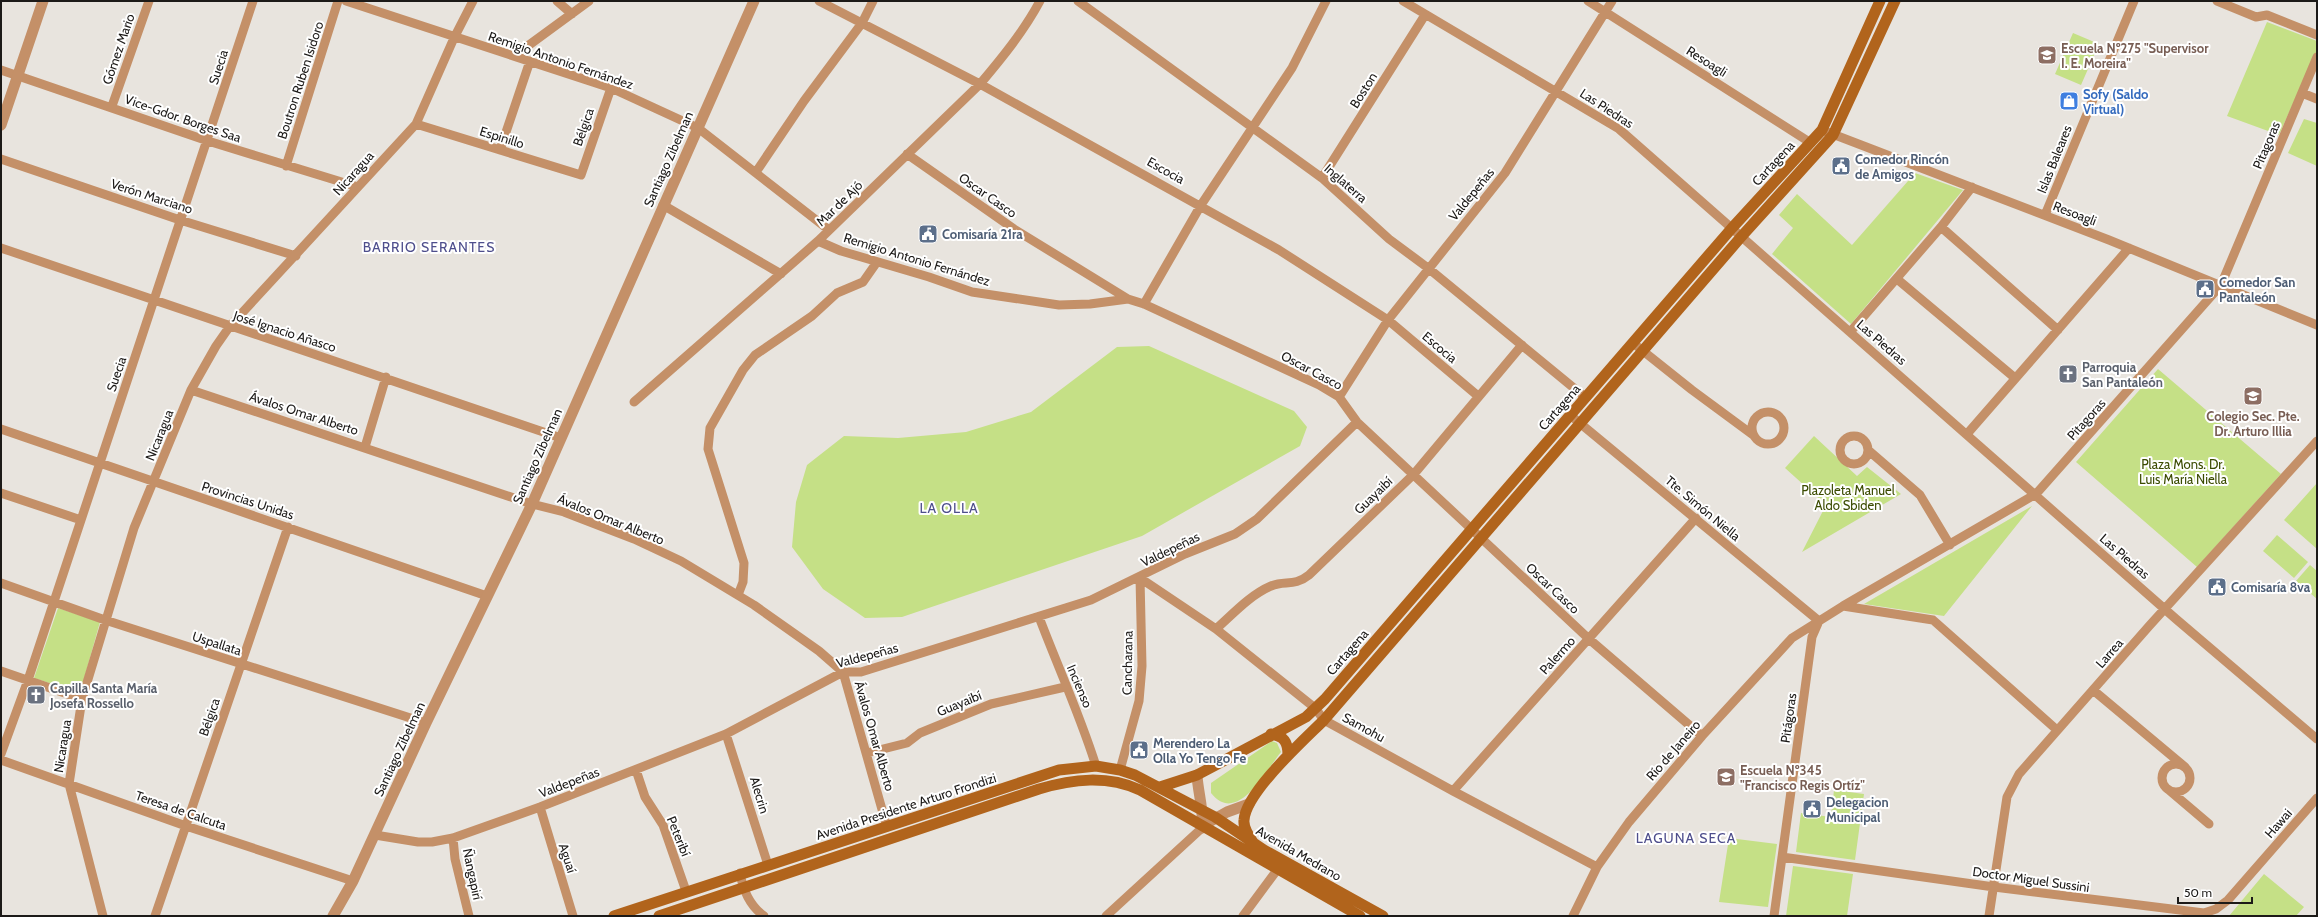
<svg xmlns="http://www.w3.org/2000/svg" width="2318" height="917" viewBox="0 0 2318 917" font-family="Cabin,sans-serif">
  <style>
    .green { fill: #c5e086 }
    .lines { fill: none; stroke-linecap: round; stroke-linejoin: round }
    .minor { stroke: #c49068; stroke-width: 9 }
    .tertiary { stroke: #c49068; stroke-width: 11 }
    .secondary { stroke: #b1641c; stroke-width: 11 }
    .labels { text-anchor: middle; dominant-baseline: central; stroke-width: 4; stroke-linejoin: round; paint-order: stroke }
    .education-label { font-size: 13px; font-weight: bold; fill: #785e54; stroke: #fff; text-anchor: start }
    .street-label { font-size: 13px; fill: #1c1a18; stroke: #fff }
    .shop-label { font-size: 13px; font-weight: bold; fill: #366cbe; stroke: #fff; text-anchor: start }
    .service-label { font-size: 13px; font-weight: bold; fill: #4e5e75; stroke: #fff; text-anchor: start }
    .worship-label { font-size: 13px; font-weight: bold; fill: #5b616d; stroke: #fff; text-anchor: start }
    .park-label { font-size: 13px; fill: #3b4b00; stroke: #fff }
    .neighbourhood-label { font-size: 14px; letter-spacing: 1px; fill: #4e4e8c; stroke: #fff }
  </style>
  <rect width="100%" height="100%" fill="#e8e4de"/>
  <!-- green -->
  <path class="green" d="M2267 22 2317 41V50L2279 135 2227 116Z
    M2073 33 2099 44 2081 85 2055 74Z
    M2304 119 2317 123V166L2288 153Z
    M1915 173 1963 190 1851 324 1772 254 1793 228 1779 215 1797 194 1852 245Z
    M1149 346 1294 411 1307 427 1300 446 1142 536 902 617 865 618 823 589 792 547 796 502 807 465 844 436 898 438 966 432 1031 412 1117 347Z
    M2158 369 2281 474 2197 567 2076 462Z
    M1814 436 1857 476 1867 467 1901 494 1802 552 1826 505 1785 468Z
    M2317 483V549L2284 520Z
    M2032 506 1944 616 1864 604Z
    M2277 535 2308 562 2294 578 2263 551Z
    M2310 565 2317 571V599L2296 581Z
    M58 608 100 622 80 693 34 678Z
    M1272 741 1277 743 1281 752C1265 772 1237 826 1211 793V783Z
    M1834 790 1864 794 1855 860 1796 852 1801 813 1831 817Z
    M1729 838 1777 844 1768 907 1719 902Z
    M1793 866 1853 874 1847 916H1786Z
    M2264 874 2304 907 2296 916H2229Z"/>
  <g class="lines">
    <!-- minor -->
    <path class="minor" d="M346 1 611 88 698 128 829 230
      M557 1 572 14
      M819 1 980 84 1279 250 1388 320 1478 396
      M1078 1 1322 178 1389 239 1428 268 1586 398
      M1403 1 1619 129 2176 619 2317 739
      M1588 1 1811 143
      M2217 1 2256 17 2267 15 2317 35
      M514 56 589 1
      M1 70 208 141 358 187
      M2302 93 2317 99
      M112 106 149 1
      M416 124 581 175 611 88
      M1822 130 2109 240 2317 325
      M500 150 530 61
      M907 154 1014 229 1128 299 1144 304 1319 385 1339 397 1357 422 1589 639 1702 736
      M1 159 180 220 296 256
      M286 166 338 1
      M756 172 804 101 862 23 873 1
      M1322 178 1425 15
      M663 205 781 274
      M2045 215 2134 1
      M1941 227 2058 330
      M818 241 841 251 929 277 972 292 1059 305 1090 304 1128 299
      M1 248 561 438
      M1897 279 2015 378
      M1144 304 1201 205 1292 68 1326 1
      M1851 331 1941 227 1972 187
      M1633 343 1692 390 1753 435
      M191 390 532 504 564 512 634 539 681 561 754 605 819 651 843 672 887 827
      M1339 397 1388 320 1505 173 1612 1
      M634 402 818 241 980 84C1002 58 1024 31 1040 1
      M1752 428a16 16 0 1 1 32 0a16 16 0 1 1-32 0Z
      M1570 415 1819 621
      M1 429 487 596
      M1967 434 2129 248
      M1840 450a14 14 0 1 1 28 0a14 14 0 1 1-28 0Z
      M365 447 386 377
      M1868 450 1920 495 1950 545
      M1 493 81 520
      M1140 578 1216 629 1315 708 1324 720 1453 791 1597 867
      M1 583 105 620 426 723
      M738 595 743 582 744 563 708 449 710 428 743 370 755 355 812 316 837 293 863 282 877 262
      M1843 606 1933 620 2057 730
      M1039 617C1058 667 1080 715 1096 766
      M1216 629C1233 614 1250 595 1271 586 1285 580 1294 587 1309 575L1414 474 1522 345
      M1 671 82 699
      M2093 690 2185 767
      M726 734 768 865
      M867 753 907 743 920 733 991 704 1065 687
      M1 754 28 680 253 1
      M1 760 186 826 353 881
      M2162 778a14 14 0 1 1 28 0a14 14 0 1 1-28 0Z
      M636 770 645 797 663 825 686 891
      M1120 770 1139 701 1142 666 1140 578
      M2169 790 2209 824
      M1453 791 1696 518
      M540 807 573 916
      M375 835 418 842H432L453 838 540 807 726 734 843 672H861L1091 600 1185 554 1235 534 1257 519 1357 422
      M453 838 455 859 469 916
      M1782 857 1994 887 2204 913 2216 909 2228 900 2317 798
      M740 873C743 890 750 906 764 916
      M103 916 69 784 82 699 134 528 191 390 216 346 230 326 416 124 454 38 473 1
      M155 916 288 527
      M1106 916 1202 828
      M1243 916 1277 870
      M1573 916 1597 867 1629 822 1702 736 1792 638 1843 606 2036 494 2221 285 2317 57
      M1774 916 1812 637 1819 621
      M1989 916 2007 797 2019 774 2150 625 2317 441"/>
    <!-- tertiary -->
    <path class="tertiary" d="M1 125 43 1
      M1197 775C1198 793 1204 810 1202 828
      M1209 822 1227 812 1249 804
      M333 916 353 881 426 723 532 504 754 1"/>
    <!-- secondary -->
    <path class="secondary" d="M1271 734C1284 736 1288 742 1288 755
      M1160 787 1197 775 1306 717 1325 699 1732 228 1822 130 1880 1
      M1255 845C1250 838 1243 829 1244 820 1246 792 1304 740 1324 720L1741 237 1833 135 1895 1
      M614 916 1059 770 1096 766 1120 770 1135 775 1215 817 1264 850 1383 916
      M659 916 1039 789C1073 779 1107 775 1140 790L1360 916"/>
  </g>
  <!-- icons -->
  <defs>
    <symbol id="school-square" viewBox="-11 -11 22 22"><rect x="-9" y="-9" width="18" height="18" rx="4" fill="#8d6e63" stroke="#fff"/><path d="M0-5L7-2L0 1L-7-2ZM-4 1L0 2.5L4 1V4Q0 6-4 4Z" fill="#fff"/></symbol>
    <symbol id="shop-square" viewBox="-11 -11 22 22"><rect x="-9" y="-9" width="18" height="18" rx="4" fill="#3f7fe0" stroke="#fff"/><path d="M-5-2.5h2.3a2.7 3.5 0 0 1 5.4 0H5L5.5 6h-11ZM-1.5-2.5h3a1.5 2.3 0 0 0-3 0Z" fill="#fff"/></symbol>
    <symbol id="civic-square" viewBox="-11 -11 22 22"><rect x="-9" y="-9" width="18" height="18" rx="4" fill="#5c6f8a" stroke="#fff"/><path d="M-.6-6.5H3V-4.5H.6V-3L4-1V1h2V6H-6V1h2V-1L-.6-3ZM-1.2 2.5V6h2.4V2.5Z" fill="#fff"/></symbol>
    <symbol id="church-square" viewBox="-11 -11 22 22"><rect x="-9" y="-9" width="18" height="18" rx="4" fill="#6b7280" stroke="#fff"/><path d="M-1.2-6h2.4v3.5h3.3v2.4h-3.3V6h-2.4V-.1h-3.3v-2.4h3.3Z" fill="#fff"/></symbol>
  </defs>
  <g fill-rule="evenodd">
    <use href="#school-square" x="2036" y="44" width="22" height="22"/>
    <use href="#shop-square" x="2058" y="90" width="22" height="22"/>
    <use href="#civic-square" x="1830" y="155" width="22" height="22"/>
    <use href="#civic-square" x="917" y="223" width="22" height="22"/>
    <use href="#civic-square" x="2194" y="278" width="22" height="22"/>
    <use href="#church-square" x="2057" y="363" width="22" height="22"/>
    <use href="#school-square" x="2242" y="385" width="22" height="22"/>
    <use href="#civic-square" x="2206" y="576" width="22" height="22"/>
    <use href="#church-square" x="25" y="684" width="22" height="22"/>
    <use href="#civic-square" x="1128" y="739" width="22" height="22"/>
    <use href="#school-square" x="1715" y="766" width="22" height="22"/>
    <use href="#civic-square" x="1801" y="798" width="22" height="22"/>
  </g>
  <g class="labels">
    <!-- education labels -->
    <g class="education-label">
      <text x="2061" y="48">Escuela Nº275 "Supervisor<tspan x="2061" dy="15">I. E. Moreira"</tspan></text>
      <text x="2253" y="416" text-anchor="middle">Colegio Sec. Pte.<tspan x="2253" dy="15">Dr. Arturo Illia</tspan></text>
      <text x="1740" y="770">Escuela Nº345<tspan x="1740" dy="15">"Francisco Regis Ortíz"</tspan></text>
    </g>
    <!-- street labels -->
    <g class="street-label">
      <text transform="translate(118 49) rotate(-71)">Gómez Mario</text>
      <text transform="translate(561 60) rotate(19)">Remigio Antonio Fernández</text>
      <text transform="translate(1707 61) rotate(32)">Resoagli</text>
      <text transform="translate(218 67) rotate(-72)">Suecia</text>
      <text transform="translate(300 80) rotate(-72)">Boutron Ruben Isidoro</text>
      <text transform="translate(1363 90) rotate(-58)">Boston</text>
      <text transform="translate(1607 108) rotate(33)">Las Piedras</text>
      <text transform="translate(183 118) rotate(19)">Vice-Gdor. Borges Saa</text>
      <text transform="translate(583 127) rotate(-71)">Bélgica</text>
      <text transform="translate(502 137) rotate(17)">Espinillo</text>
      <text transform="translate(2266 145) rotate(-67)">Pitagoras</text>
      <text transform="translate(668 159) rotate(-66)">Santiago Zibelman</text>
      <text transform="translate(2054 159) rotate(-68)">Islas Baleares</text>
      <text transform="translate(1773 163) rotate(-47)">Cartagena</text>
      <text transform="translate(1166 170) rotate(29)">Escocia</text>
      <text transform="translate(353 173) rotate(-48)">Nicaragua</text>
      <text transform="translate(1346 183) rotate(41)">Inglaterra</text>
      <text transform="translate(1471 194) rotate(-51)">Valdepeñas</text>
      <text transform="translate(988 195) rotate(35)">Oscar Casco</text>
      <text transform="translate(152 196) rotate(18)">Verón Marciano</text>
      <text transform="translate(839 203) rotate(-44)">Mar de Ajó</text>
      <text transform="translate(2075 213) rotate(21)">Resoagli</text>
      <text transform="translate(917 259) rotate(17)">Remigio Antonio Fernández</text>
      <text transform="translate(285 331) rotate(18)">José Ignacio Añasco</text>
      <text transform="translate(1882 342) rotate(41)">Las Piedras</text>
      <text transform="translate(1440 347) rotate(40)">Escocia</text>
      <text transform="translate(1312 370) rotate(28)">Oscar Casco</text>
      <text transform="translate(116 374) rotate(-71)">Suecia</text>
      <text transform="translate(1559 407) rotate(-49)">Cartagena</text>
      <text transform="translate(304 413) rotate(18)">Ávalos Omar Alberto</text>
      <text transform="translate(2086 419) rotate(-48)">Pitagoras</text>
      <text transform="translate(159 435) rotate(-68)">Nicaragua</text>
      <text transform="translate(537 456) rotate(-66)">Santiago Zibelman</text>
      <text transform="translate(1373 495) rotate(-44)">Guayaibí</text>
      <text transform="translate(248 500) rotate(18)">Provincias Unidas</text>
      <text transform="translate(1703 508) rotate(40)">Tte. Simón Niella</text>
      <text transform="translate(611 519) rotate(22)">Ávalos Omar Alberto</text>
      <text transform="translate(1170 549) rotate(-26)">Valdepeñas</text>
      <text transform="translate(2125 556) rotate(41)">Las Piedras</text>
      <text transform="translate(1553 588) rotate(43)">Oscar Casco</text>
      <text transform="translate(217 643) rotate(18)">Uspallata</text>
      <text transform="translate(1347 652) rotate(-49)">Cartagena</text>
      <text transform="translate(2109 653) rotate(-49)">Larrea</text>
      <text transform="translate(867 655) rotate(-15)">Valdepeñas</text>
      <text transform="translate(1557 655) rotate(-48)">Palermo</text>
      <text transform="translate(1127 663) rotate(-89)">Cancharana</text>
      <text transform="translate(1080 686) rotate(67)">Incienso</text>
      <text transform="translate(959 703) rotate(-22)">Guayaibí</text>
      <text transform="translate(209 717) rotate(-71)">Bélgica</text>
      <text transform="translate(1788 718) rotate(-82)">Pitágoras</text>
      <text transform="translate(1364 727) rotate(29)">Samohu</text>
      <text transform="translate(875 736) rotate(74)">Ávalos Omar Alberto</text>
      <text transform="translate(62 746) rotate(-81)">Nicaragua</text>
      <text transform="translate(399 749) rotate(-65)">Santiago Zibelman</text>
      <text transform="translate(1673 750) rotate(-49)">Río de Janeiro</text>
      <text transform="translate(569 782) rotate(-21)">Valdepeñas</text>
      <text transform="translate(760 795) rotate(73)">Alecrin</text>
      <text transform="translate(906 806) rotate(-18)">Avenida Presidente Arturo Frondizi</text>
      <text transform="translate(181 810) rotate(19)">Teresa de Calcuta</text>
      <text transform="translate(2278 823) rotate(-49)">Hawai</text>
      <text transform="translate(679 836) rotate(68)">Peteribí</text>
      <text transform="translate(1299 853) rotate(30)">Avenida Medrano</text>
      <text transform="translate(568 858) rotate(72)">Aguaí</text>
      <text transform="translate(473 874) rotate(78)">Ñangapirí</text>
      <text transform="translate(2031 879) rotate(8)">Doctor Miguel Sussini</text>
    </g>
    <!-- shop labels -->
    <g class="shop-label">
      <text x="2083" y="94">Sofy (Saldo<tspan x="2083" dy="15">Virtual)</tspan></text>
    </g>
    <!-- service labels -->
    <g class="service-label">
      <text x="1855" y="159">Comedor Rincón<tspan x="1855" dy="15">de Amigos</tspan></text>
      <text x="942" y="234">Comisaría 21ra</text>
      <text x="2219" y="282">Comedor San<tspan x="2219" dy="15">Pantaleón</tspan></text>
      <text x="2231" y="587">Comisaría 8va</text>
      <text x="1153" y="743">Merendero La<tspan x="1153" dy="15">Olla Yo Tengo Fe</tspan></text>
      <text x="1826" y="802">Delegacion<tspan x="1826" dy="15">Municipal</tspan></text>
    </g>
    <!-- worship labels -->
    <g class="worship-label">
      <text x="2082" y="367">Parroquia<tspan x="2082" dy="15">San Pantaleón</tspan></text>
      <text x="50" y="688">Capilla Santa María<tspan x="50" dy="15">Josefa Rossello</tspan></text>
    </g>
    <!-- park labels -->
    <g class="park-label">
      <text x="2183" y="464">Plaza Mons. Dr.<tspan x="2183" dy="15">Luis María Niella</tspan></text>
      <text x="1848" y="490">Plazoleta Manuel<tspan x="1848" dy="15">Aldo Sbiden</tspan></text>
    </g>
    <!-- neighbourhood labels -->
    <g class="neighbourhood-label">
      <text x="429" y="247">BARRIO SERANTES</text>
      <text x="949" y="508">LA OLLA</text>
      <text x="1686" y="838">LAGUNA SECA</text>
    </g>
  </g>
  <!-- border -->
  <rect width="2318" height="917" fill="none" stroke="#1c1a18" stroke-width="4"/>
  <!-- scale -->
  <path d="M2178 897v6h74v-6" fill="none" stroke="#1c1a18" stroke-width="2"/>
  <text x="2184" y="897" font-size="12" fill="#1c1a18" stroke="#ffffff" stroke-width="3" paint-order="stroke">50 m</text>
</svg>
